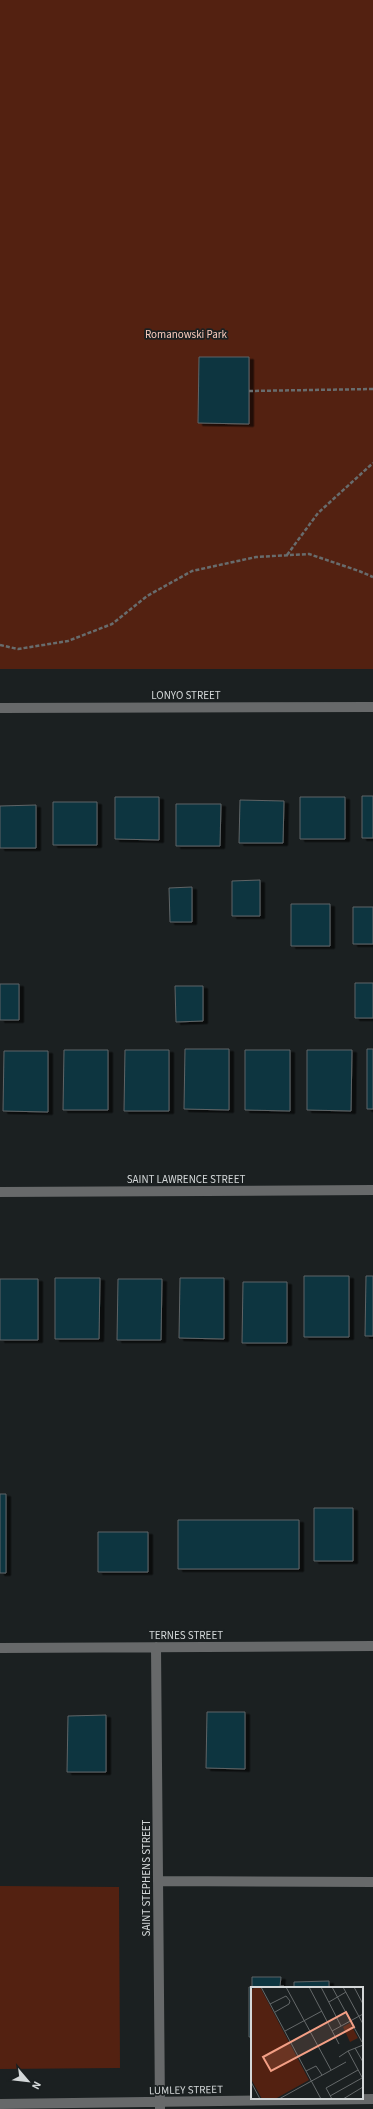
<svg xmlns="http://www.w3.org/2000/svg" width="373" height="2109" viewBox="0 0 373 2109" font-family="'Source Sans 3',sans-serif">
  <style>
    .green { fill: #532111 }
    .building { fill: #0e3540; stroke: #5f6466; filter: url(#shadow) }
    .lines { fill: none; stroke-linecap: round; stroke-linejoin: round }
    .path { stroke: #686c6d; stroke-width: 2.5; stroke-dasharray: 4 2; stroke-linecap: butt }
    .minor { stroke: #67696a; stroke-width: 10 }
    .labels { text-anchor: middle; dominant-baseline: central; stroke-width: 3.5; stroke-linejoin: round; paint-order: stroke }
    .park-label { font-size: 11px; fill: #fcccbd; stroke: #1b2021 }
    .street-label { font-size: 11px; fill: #d3d7d8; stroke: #1b2021 }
    .inset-road { fill: none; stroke: #65696a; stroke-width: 1 }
    .view { fill: #f39f85; fill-opacity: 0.15; stroke: #f39f85; stroke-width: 2 }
    .inset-edge { fill: none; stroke: #d3d7d8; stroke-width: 2 }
  </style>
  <defs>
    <filter id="shadow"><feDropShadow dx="4.5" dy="2.5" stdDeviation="0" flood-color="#0009"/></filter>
  </defs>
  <rect width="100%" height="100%" fill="#1b2021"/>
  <!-- green -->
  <path class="green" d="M0 0H373V669H0Z
    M0 1886 119 1887 120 2068 0 2069Z"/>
  <!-- building -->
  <path class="building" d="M199 357H249V424L198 423Z
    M362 796H373V838H362Z
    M115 797H159V840L115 839Z
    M300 797H345V839H300Z
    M240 800 284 801 283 843H239Z
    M53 802H97V845H53Z
    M176 804H221L220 846H176Z
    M36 805V848H0V806Z
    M260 880V916H232V881Z
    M192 887V922H170L169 888Z
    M291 904H330V946H291Z
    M353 907H373V944H353Z
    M355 983H373V1018H355Z
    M0 984H19V1020H0Z
    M175 986H203V1021L176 1022Z
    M185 1049H229V1110L184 1109Z
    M367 1049H373V1109H367Z
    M64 1050H108V1110H63Z
    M125 1050H169V1111H124Z
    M245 1050H290V1111L245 1110Z
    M307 1050H352L351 1111 307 1110Z
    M4 1051H48V1112L3 1111Z
    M304 1276H349V1337H304Z
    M366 1276H373V1336H365Z
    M55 1278H100L99 1339H55Z
    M180 1278H224V1339L179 1338Z
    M0 1279H38V1340H0Z
    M118 1279H162L161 1340H117Z
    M243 1282H287V1343H242Z
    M0 1494H6V1573H0Z
    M314 1508H353V1561H314Z
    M178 1520H299V1569H178Z
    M98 1532H148V1572H98Z
    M207 1712H245V1769L206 1768Z
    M106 1715V1772H67L68 1716Z
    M252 1977H281L280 1986H284V1988H252V2037H249V1987H252Z
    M329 1981V1988H294V1982Z"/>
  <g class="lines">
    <!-- path -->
    <path class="path" d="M249 391 373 389
      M287 555 318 513 373 463
      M0 645 18 649 68 641 112 624 147 596 192 571 256 557 309 554 359 571 373 577"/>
    <!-- minor -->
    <path class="minor" d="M0 708 373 707
      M0 1192 373 1190
      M156 1647 160 2109
      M0 1648 373 1646
      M158 1881 373 1882
      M0 2104 373 2099"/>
  </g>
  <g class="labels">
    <!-- park labels -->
    <g class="park-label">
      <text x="186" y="334">Romanowski Park</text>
    </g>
    <!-- street labels -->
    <g class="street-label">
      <text x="186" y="695">LONYO STREET</text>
      <text x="186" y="1179">SAINT LAWRENCE STREET</text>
      <text x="186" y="1635">TERNES STREET</text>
      <text transform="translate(146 1878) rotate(-90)">SAINT STEPHENS STREET</text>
      <text transform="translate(186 2090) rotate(-1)">LUMLEY STREET</text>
    </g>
  </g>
  <!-- overview -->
  <g transform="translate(251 1987)">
    <rect width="112" height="112" fill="#1b2021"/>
    <path d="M5 0H9L58 93 24 112H11L0 92V3ZM99 36 107 51 99 55 92 40Z" fill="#532111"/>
    <path class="inset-road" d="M10 0 70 112M35 0 80 83M58 0 88 57M70 0 90 39M81 0 111 55M92 0 112 37M103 0 112 17M78 15 95 5M19 17 35 9 39 14 38 17 24 25M34 44 71 24M81 44 112 27M104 61 112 75M97 64 112 58M88 70 97 64 112 92M55 84 65 79 71 88M0 95 9 112M79 109 111 91M28 112 95 75M81 112 75 101 107 83M92 112 112 100"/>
    <path class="view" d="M95 25 103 40 20 84 12 70Z"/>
    <rect width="112" height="112" class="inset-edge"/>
  </g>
  <!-- north arrow -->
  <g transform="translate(28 2081) rotate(118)" stroke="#1b2021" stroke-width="3" paint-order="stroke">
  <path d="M0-3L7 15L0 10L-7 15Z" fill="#d3d7d8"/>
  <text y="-6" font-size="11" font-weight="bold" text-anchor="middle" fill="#d3d7d8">N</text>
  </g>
</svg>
